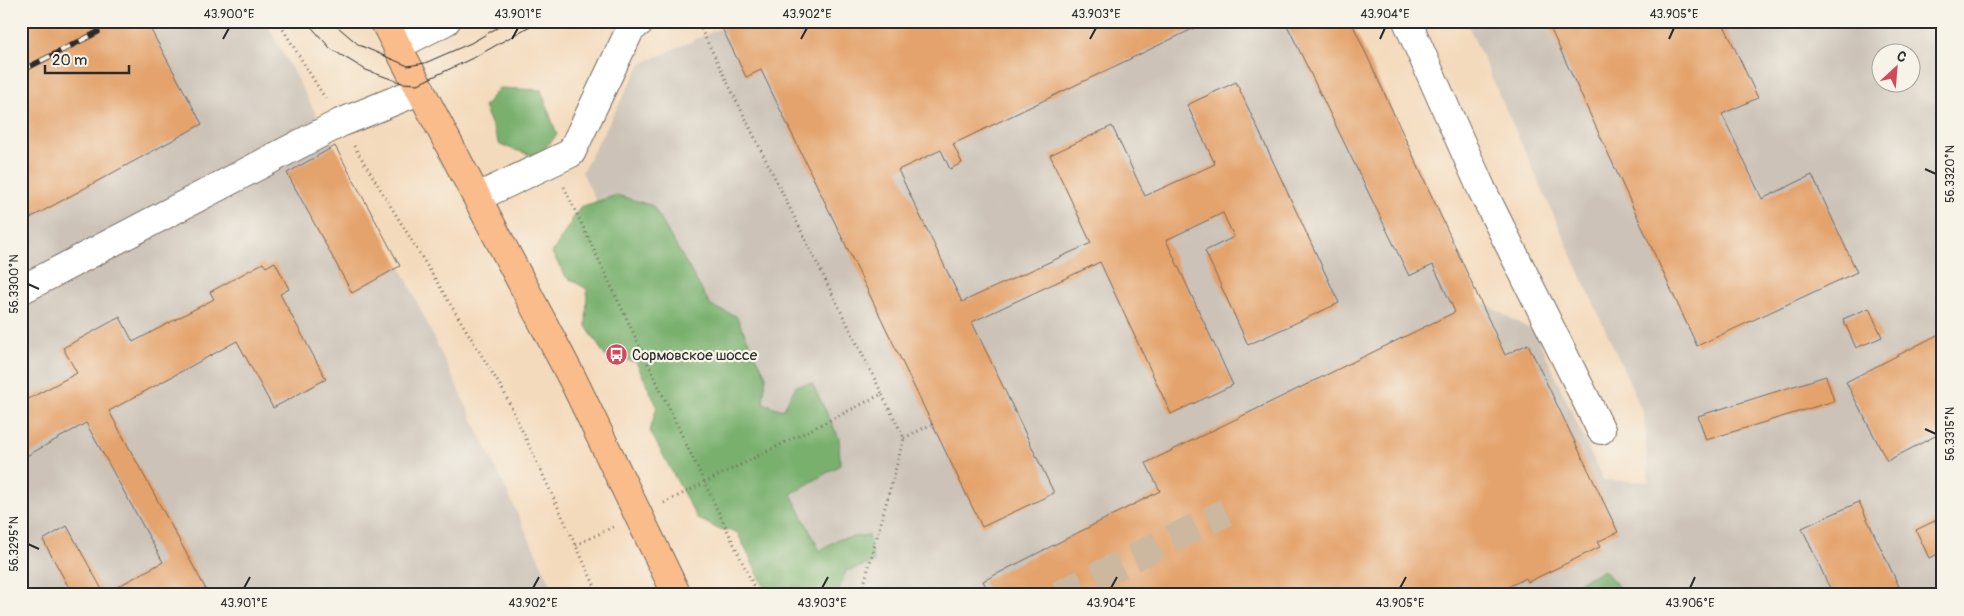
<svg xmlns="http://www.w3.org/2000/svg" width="1964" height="616" viewBox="0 0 1964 616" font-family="Pangolin,sans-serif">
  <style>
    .industrial { fill: #ccc2b8; fill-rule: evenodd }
    .forest { fill: #79b06e; stroke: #526e4c }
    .building { fill: #e4a36c }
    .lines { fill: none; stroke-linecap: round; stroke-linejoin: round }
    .minor-tunnel { stroke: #ccb79f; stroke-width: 28; stroke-dasharray: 28 14; stroke-linecap: butt }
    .minor-casing { stroke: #71685e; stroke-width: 30 }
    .major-casing { stroke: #71685e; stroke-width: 30 }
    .path { stroke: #71685e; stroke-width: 3; stroke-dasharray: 1 4; stroke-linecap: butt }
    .minor { stroke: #fff; stroke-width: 28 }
    .major { stroke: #fabc8b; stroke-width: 28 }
    .tram { stroke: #2b2b2b; stroke-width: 1 }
    .rail-casing { stroke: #2b2b2b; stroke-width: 5.5 }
    .rail { stroke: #f7f3e8; stroke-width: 4; stroke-dasharray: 11; stroke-linecap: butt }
    .ticks { fill: none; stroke: #2b2b2b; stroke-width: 2 }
    .labels { text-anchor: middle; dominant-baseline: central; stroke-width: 4.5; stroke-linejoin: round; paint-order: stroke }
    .poi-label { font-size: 15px; fill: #2b2b2b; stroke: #f7f3e8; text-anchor: start }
    .neatline { fill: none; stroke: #2b2b2b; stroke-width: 2 }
    .ticks-label { font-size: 12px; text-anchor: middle; fill: #2b2b2b }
  </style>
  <rect width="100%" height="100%" fill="#f7f3e8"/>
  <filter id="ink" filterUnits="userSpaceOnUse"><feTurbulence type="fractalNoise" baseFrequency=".02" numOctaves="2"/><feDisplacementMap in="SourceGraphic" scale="10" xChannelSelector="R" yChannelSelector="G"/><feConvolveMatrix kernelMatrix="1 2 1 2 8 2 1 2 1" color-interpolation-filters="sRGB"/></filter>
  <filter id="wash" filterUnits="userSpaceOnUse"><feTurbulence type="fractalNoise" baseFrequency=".0096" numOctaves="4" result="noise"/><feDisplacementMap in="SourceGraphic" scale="20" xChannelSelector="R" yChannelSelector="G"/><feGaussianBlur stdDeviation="1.12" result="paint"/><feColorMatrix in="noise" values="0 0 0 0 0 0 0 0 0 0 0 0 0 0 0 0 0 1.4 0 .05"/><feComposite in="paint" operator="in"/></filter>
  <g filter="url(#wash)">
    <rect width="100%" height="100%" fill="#f4dabc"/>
    <!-- industrial -->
    <path class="industrial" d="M21 21H265L400 266 556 595H21Z
      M736 21H1351L1480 301 1535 332 1603 480 1649 482 1644 415 1466 21H1943V595H787L582 172 641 64ZM1882 52H1912V82H1882Z"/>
    <!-- forest -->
    <path class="forest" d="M499 88 541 90 557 135 537 157 500 145 484 107Z
      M617 195 653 206 711 306 736 316 766 376 763 403 783 410 796 386 812 383 839 438 840 465 791 494 820 551 838 539 868 535 874 563 846 571 837 595H768L737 532 718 529 697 518 650 431 657 406 636 362 605 356 586 326 587 289 566 277 552 253 580 207Z
      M1604 570 1623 592 1620 595H1552Z"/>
    <g id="blocks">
      <!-- building -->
      <path class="building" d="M21 21H146L202 124 21 223Z
        M736 21H1209L953 144 962 163 950 169 941 150 898 170 962 302 1091 243 1050 155 1112 126 1145 196 1215 164 1187 105 1236 82 1339 303 1248 345 1205 251 1234 237 1223 213 1166 240 1233 385 1171 414 1100 262 972 322 1054 493 982 527 761 70 746 77 722 28Z
        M1285 21H1351L1505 355 1528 344 1618 532 1597 542 1600 547 1528 582 1526 578 1492 595H990L983 581 1160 491 1146 463 1455 312 1433 265 1409 276Z
        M1547 21H1722L1758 98 1722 114 1762 199 1812 175 1857 272 1697 346Z
        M335 146 400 266 352 293 287 173Z
        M275 262 289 289 280 294 326 379 273 408 237 341 109 411 209 595H109L108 592 163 562 86 423 21 459V403L77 373 63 348 120 317 133 342 214 299 210 292 263 263 266 267Z
        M1869 308 1882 337 1856 348 1843 319Z
        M1943 332V432L1887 461 1846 382Z
        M1826 376 1834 401 1706 440 1698 416Z
        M1859 502 1903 595H1833L1802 528Z
        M1943 517V552L1929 558 1916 530Z
        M67 526 105 595H73L43 540Z"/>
    </g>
  </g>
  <g filter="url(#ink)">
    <use href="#blocks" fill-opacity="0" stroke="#71685e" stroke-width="1"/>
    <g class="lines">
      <!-- minor-tunnel -->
      <path class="minor-tunnel" d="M1058 595 1226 512"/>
      <defs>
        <path id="minor" d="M1407 21 1482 190 1601 430
          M397 46 446 21
          M478 197 571 153 630 30 641 21
          M21 290 340 123 421 90"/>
        <path id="major" d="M384 21 573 380 677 595"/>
      </defs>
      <!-- minor casing -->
      <use href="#minor" class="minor-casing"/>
      <!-- major casing -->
      <use href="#major" class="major-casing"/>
      <!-- path -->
      <path class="path" d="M278 21 326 100
        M354 146 504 392 599 595
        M564 187 758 595
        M904 438 932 424
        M664 503 882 394 697 21
        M576 545 613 527
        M861 595 904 438 882 394"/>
      <!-- minor -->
      <use href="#minor" class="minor"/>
      <!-- major -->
      <use href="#major" class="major"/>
      <!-- tram -->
      <path class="tram" d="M306 21 331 49 366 70 402 83 418 84 477 56 539 21
        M331 21 359 45 408 66 425 63 471 43 509 21"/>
      <defs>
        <path id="rail" d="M21 71 98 32"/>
      </defs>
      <!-- rail casing -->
      <use href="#rail" class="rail-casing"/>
      <!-- rail -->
      <use href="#rail" class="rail"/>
    </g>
  </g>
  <!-- ticks -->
  <path class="ticks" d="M223 39 229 28M512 39 518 28M801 39 807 28M1090 39 1096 28M1380 39 1385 28M1669 39 1674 28M1925 169 1936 174M28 284 39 289M1925 429 1936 434M28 544 39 549M244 588 250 577M533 588 539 577M822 588 828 577M1111 588 1117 577M1400 588 1406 577M1690 588 1695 577"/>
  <!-- icons -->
  <defs>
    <symbol id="bus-disc" viewBox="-11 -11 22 22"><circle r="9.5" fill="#d1495b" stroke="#f7f3e8"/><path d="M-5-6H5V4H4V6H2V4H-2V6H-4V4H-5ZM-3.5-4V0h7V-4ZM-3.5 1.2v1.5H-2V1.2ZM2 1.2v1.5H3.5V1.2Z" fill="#fff"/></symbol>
  </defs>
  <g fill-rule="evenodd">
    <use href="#bus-disc" x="604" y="342" width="25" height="25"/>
  </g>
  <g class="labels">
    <!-- poi labels -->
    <g class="poi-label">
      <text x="632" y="355">Сормовское шоссе</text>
    </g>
  </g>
  <!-- margin -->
  <rect width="1964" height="616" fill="none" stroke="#f7f3e8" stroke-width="55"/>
  <!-- north arrow -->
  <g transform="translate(1896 68) rotate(26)"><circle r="24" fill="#f7f3e8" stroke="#a5a39c"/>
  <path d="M0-4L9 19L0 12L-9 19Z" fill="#d1495b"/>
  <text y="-8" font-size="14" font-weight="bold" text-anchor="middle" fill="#2b2b2b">С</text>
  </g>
  <!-- scale -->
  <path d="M45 65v8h84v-8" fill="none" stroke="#2b2b2b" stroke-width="2.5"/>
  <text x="52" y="65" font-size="15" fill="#2b2b2b" stroke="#f7f3e8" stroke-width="4" paint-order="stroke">20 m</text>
  <rect x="28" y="28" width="1908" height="560" class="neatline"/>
  <g class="ticks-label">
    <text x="229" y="18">43.900°E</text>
    <text x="518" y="18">43.901°E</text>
    <text x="807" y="18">43.902°E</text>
    <text x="1096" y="18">43.903°E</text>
    <text x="1385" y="18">43.904°E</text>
    <text x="1674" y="18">43.905°E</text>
    <text transform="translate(1950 174) rotate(-90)" y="4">56.3320°N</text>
    <text transform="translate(14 284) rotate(-90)" y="4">56.3300°N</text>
    <text transform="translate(1950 434) rotate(-90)" y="4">56.3315°N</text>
    <text transform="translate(14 544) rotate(-90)" y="4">56.3295°N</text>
    <text x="244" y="607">43.901°E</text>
    <text x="533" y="607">43.902°E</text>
    <text x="822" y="607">43.903°E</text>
    <text x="1111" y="607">43.904°E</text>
    <text x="1400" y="607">43.905°E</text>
    <text x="1690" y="607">43.906°E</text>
  </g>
</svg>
